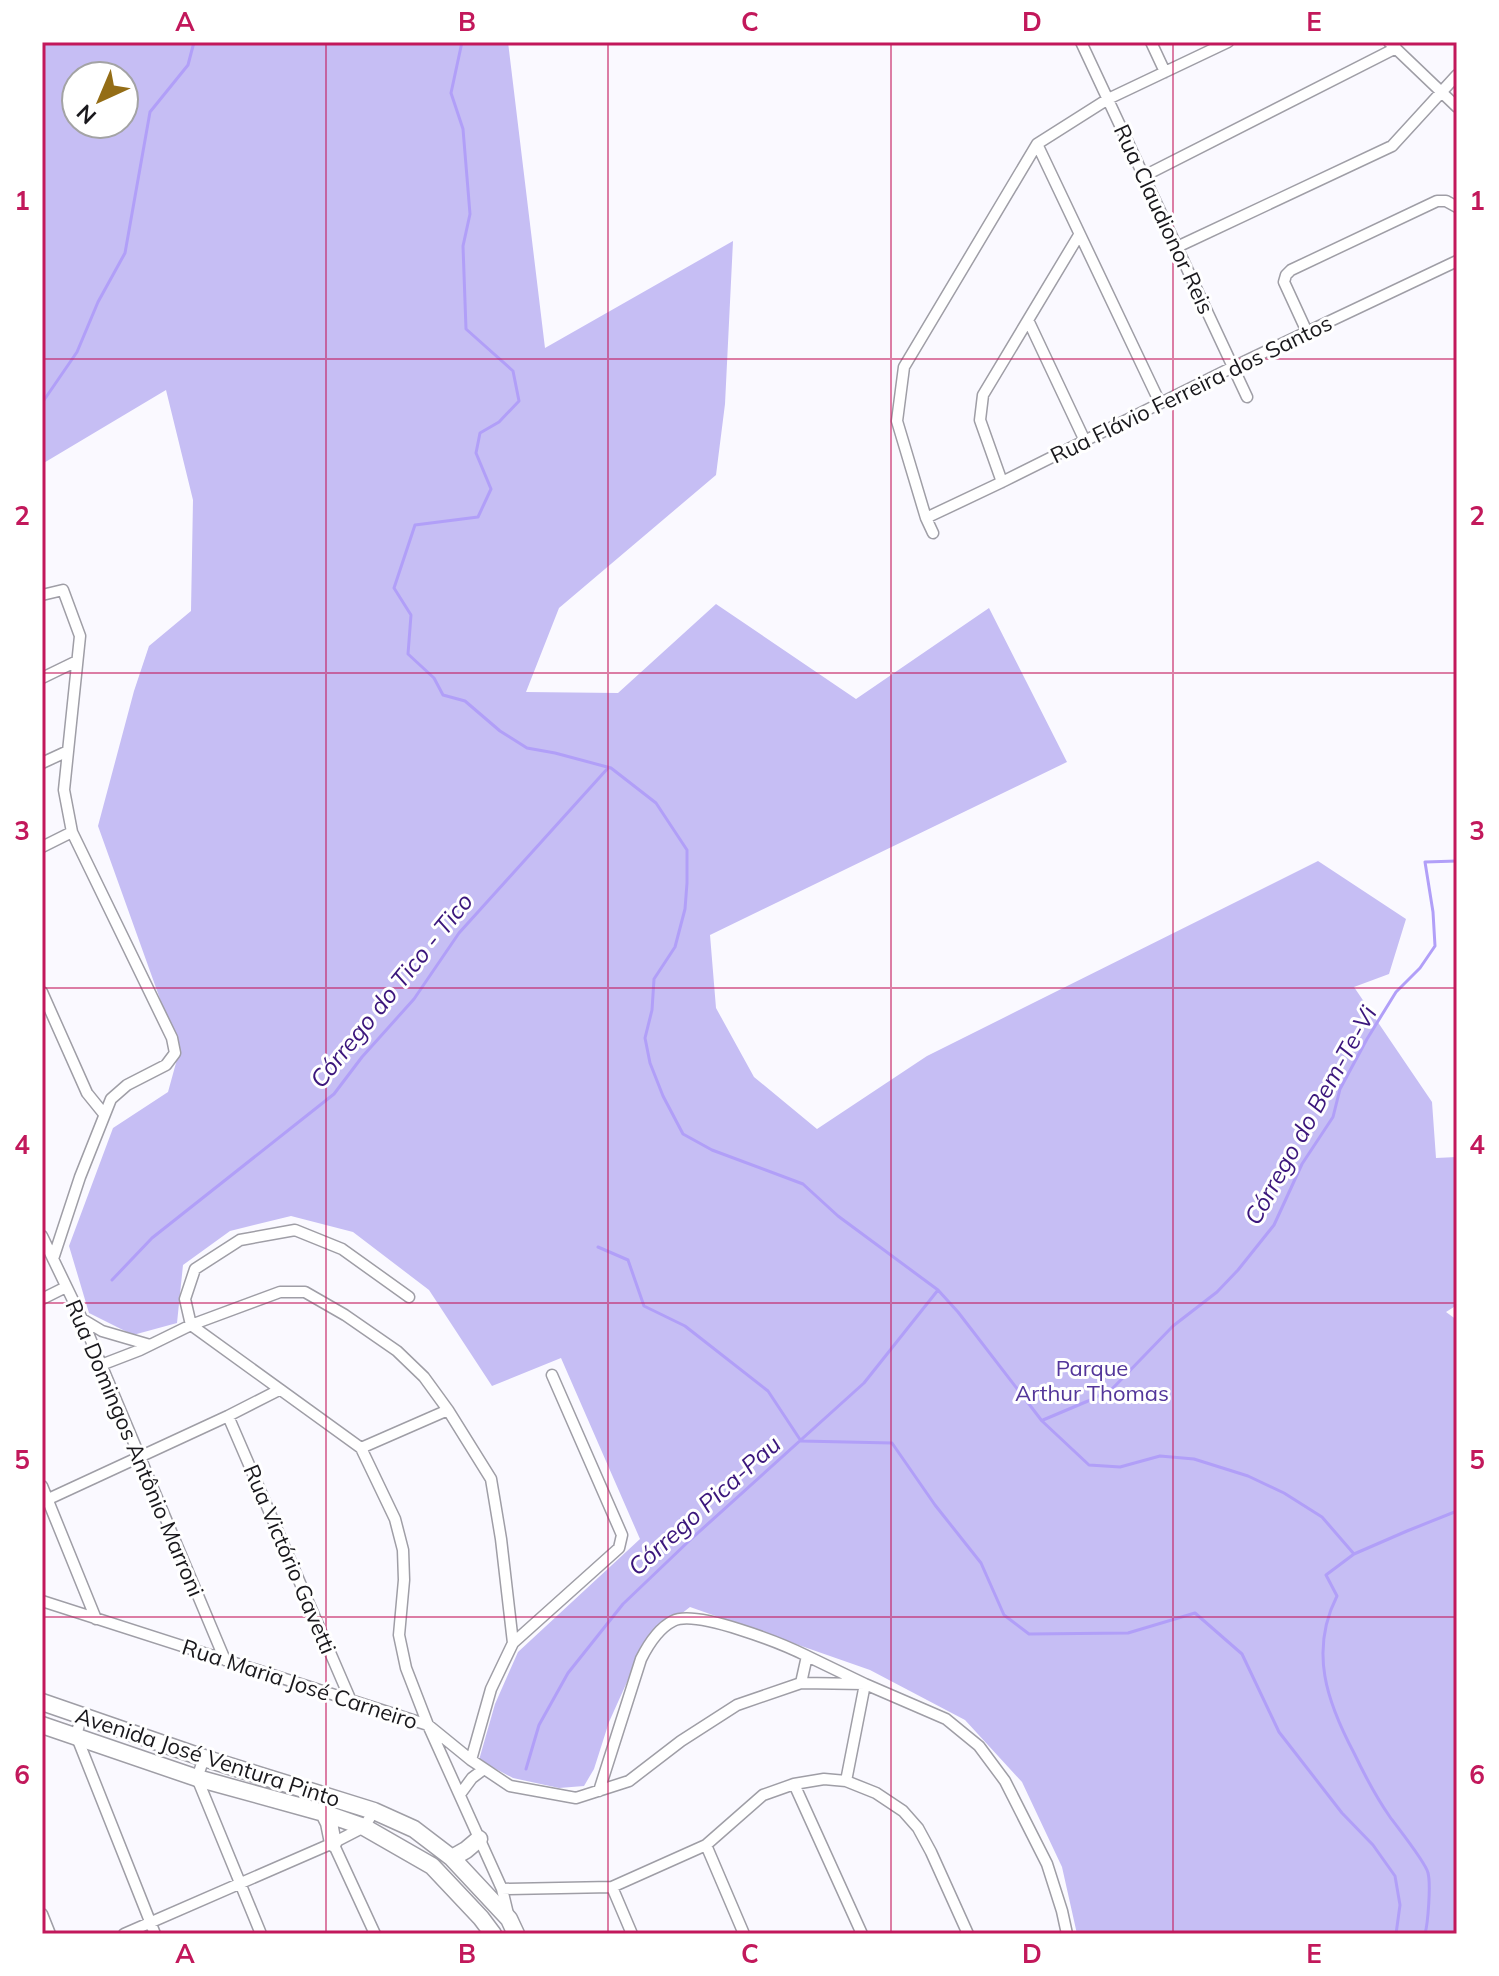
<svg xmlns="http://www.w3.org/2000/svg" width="1499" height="1976" viewBox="0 0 1499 1976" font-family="Mulish,sans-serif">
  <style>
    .forest { fill: #c6bef4; fill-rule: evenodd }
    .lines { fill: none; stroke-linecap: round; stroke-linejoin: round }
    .stream { stroke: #b19ff8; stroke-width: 3 }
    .street-casing { stroke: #9f9ea6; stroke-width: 13 }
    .primary-casing { stroke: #9f9ea6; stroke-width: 19 }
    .street { stroke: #fff; stroke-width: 10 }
    .primary { stroke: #fff; stroke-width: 16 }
    .grid { fill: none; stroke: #c2185b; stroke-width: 2; stroke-opacity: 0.55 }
    .labels { text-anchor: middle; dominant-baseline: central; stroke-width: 6; stroke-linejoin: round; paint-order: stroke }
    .street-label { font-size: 22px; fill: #19181c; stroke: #fff }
    .park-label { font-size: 22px; fill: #53369a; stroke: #fff }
    .water-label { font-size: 24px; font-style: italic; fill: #3b167c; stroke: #fff }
    .neatline { fill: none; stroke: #c2185b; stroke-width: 3 }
    .grid-label { font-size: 26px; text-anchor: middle; font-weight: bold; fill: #c2185b }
  </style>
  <rect width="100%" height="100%" fill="#faf9ff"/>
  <!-- forest -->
  <path class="forest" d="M42 42H508L545 348 733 241 725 404 716 475 559 608 526 692 618 693 716 604 856 699 989 608 1067 762 710 935 716 1008 754 1077 817 1129 927 1056 1318 861 1406 919 1389 974 1354 987 1432 1102 1436 1158 1457 1157V1305L1446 1312 1457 1320V1934H1077L1062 1867 1022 1782 965 1720 870 1670 690 1607 645 1642 609 1722 594 1769 584 1786 559 1788 513 1778 479 1760 495 1704 518 1652 640 1539 561 1358 492 1386 429 1290 353 1232 291 1216 230 1231 183 1265 177 1323 133 1335 89 1313 69 1246 113 1128 168 1092 179 1052 98 826 134 691 149 646 191 611 193 500 166 390 42 464ZM76 76H124V124H76Z"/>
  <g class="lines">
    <!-- stream -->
    <path class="stream" d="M462 42 451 93 463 129 470 214 463 246 466 329 513 371 519 401 499 422 480 433 476 453 491 489 478 517 415 525 394 588 411 615 408 654 434 678 443 695 465 701 500 731 527 748 555 753 611 768 656 803 687 850V883L685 909 675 947 654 979 652 1010 645 1038 650 1063 663 1096 683 1134 712 1150 803 1184 838 1216 938 1290 958 1312 1042 1421 1089 1465 1120 1467 1160 1456 1194 1459 1248 1476 1284 1493 1322 1517 1354 1554 1326 1575 1337 1596C1309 1651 1327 1702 1354 1753 1365 1776 1376 1797 1390 1817 1398 1828 1426 1863 1428 1873 1431 1884 1428 1923 1425 1934
      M42 403 77 352 98 302 125 253 150 112 188 65 194 42
      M598 1247 628 1260 644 1306 685 1326 768 1391 801 1441 892 1443 935 1505 981 1563 1004 1615 1029 1634 1128 1633 1195 1613 1242 1654 1279 1732 1342 1813 1373 1845 1395 1876 1400 1905 1396 1934
      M112 1280 152 1238 334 1094 362 1057 414 999 459 933 608 768
      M1043 1420 1088 1401 1112 1389 1173 1326 1217 1292 1238 1270 1274 1225 1302 1164 1333 1117 1340 1089 1367 1039 1396 992 1420 968 1435 946 1433 912 1425 862 1457 861
      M1354 1554 1407 1531 1457 1511
      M526 1769 539 1725 568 1673 623 1604 690 1540 864 1383 938 1290"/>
    <defs>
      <path id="street" d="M1081 42 1247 397
        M1151 42 1165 72
        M1389 42 1457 107
        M1037 144 1160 403
        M1144 176 1396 48
        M1177 247 1392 146 1457 75
        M1028 320 1085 441
        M1307 332 1284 282 1286 275 1291 270 1437 201H1446L1457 207
        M1002 482 980 420 983 395 1079 235
        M926 518 1002 482 1233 367 1457 261
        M933 533 926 518 897 421 904 367 1037 144 1108 99 1228 42
        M42 595 63 590 80 636 64 790 72 832 172 1038 175 1053 166 1065 127 1085 111 1099 80 1177 53 1259
        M42 678 77 661
        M42 763 68 751
        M42 847 72 832
        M42 992 87 1093 104 1114
        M42 1236 82 1319 225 1660
        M42 1299 66 1287
        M82 1319 102 1331 150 1345
        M191 1325 361 1448 395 1519 403 1550 404 1580 399 1635 406 1668 428 1725 502 1889 508 1914
        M191 1325 185 1299 195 1269 240 1240 295 1230 342 1249 409 1297
        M101 1365 140 1350 191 1325 280 1292H305L345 1315 397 1351 424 1377 448 1410 491 1479 501 1539 513 1643
        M228 1416 351 1701
        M361 1448 448 1410
        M42 1486 96 1619
        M42 1502 228 1416 279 1390
        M42 1601 428 1725 471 1760 510 1786 576 1798 629 1781 681 1741 737 1705 801 1683 865 1684
        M807 1656 865 1684 946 1719 979 1746 1005 1781 1047 1864 1062 1911 1067 1934
        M82 1715 76 1735 155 1934
        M204 1758 197 1778 261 1934
        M471 1760 491 1689 513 1643 619 1548 622 1535 552 1375
        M846 1781 865 1684
        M794 1784 862 1934
        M599 1791 641 1659C648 1645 659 1628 673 1621 696 1609 783 1644 807 1656L801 1683
        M461 1793 472 1778 484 1769
        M374 1811 364 1827 333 1843 375 1934
        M706 1845 744 1934
        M612 1887 632 1934
        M502 1889 612 1887 706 1845 763 1795 794 1784 824 1779 846 1781 876 1793 903 1811 918 1828 931 1852 968 1934
        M42 1914 50 1934
        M124 1934 333 1843"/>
      <path id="primary" d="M42 1702 204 1758 374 1811 414 1829 452 1858 509 1919 516 1934
        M42 1725 197 1778 324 1813 364 1827 432 1866 481 1918 493 1934
        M324 1813 329 1823 333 1843
        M452 1858 466 1850 479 1839"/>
    </defs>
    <!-- street casing -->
    <use href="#street" class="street-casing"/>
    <!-- primary casing -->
    <use href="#primary" class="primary-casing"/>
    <!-- street -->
    <use href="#street" class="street"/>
    <!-- primary -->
    <use href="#primary" class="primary"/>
  </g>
  <!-- grid -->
  <path class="grid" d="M326 42V1934M608 42V1934M891 42V1934M1173 42V1934M42 359H1457M42 673H1457M42 988H1457M42 1303H1457M42 1617H1457"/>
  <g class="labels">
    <!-- street labels -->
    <g class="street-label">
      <text transform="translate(1164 219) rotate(65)">Rua Claudionor Reis</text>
      <text transform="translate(1191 389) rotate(-26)">Rua Flávio Ferreira dos Santos</text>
      <text transform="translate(135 1448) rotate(67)">Rua Domingos Antônio Marroni</text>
      <text transform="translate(290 1559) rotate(67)">Rua Victório Gavetti</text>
      <text transform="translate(300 1684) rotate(18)">Rua Maria José Carneiro</text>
      <text transform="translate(208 1757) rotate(18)">Avenida José Ventura Pinto</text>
    </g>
    <!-- park labels -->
    <g class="park-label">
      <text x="1092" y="1368">Parque<tspan x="1092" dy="25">Arthur Thomas</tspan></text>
    </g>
    <!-- water labels -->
    <g class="water-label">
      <text transform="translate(391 990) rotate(-51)">Córrego do Tico - Tico</text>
      <text transform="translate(1310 1115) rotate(-61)">Córrego do Bem-Te-Vi</text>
      <text transform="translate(704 1505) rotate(-42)">Córrego Pica-Pau</text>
    </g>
  </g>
  <!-- border -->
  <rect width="1499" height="1976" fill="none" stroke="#ffffff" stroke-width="88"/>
  <!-- north arrow -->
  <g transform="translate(100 100) rotate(224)"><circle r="38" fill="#ffffff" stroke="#a3a3a4" stroke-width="2"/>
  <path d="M0-6L14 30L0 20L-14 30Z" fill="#946d16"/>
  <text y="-12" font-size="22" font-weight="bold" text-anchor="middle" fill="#19181c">N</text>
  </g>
  <rect x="44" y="44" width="1411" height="1888" class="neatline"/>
  <g class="grid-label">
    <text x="185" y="31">A</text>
    <text x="467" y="31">B</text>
    <text x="750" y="31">C</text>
    <text x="1032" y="31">D</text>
    <text x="1314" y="31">E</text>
    <text x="22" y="210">1</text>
    <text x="1477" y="210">1</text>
    <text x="22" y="525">2</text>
    <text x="1477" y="525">2</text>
    <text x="22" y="840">3</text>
    <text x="1477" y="840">3</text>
    <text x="22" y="1154">4</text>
    <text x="1477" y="1154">4</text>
    <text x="22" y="1469">5</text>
    <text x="1477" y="1469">5</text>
    <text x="22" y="1784">6</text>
    <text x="1477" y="1784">6</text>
    <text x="185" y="1963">A</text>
    <text x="467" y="1963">B</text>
    <text x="750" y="1963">C</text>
    <text x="1032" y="1963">D</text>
    <text x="1314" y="1963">E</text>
  </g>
</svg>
